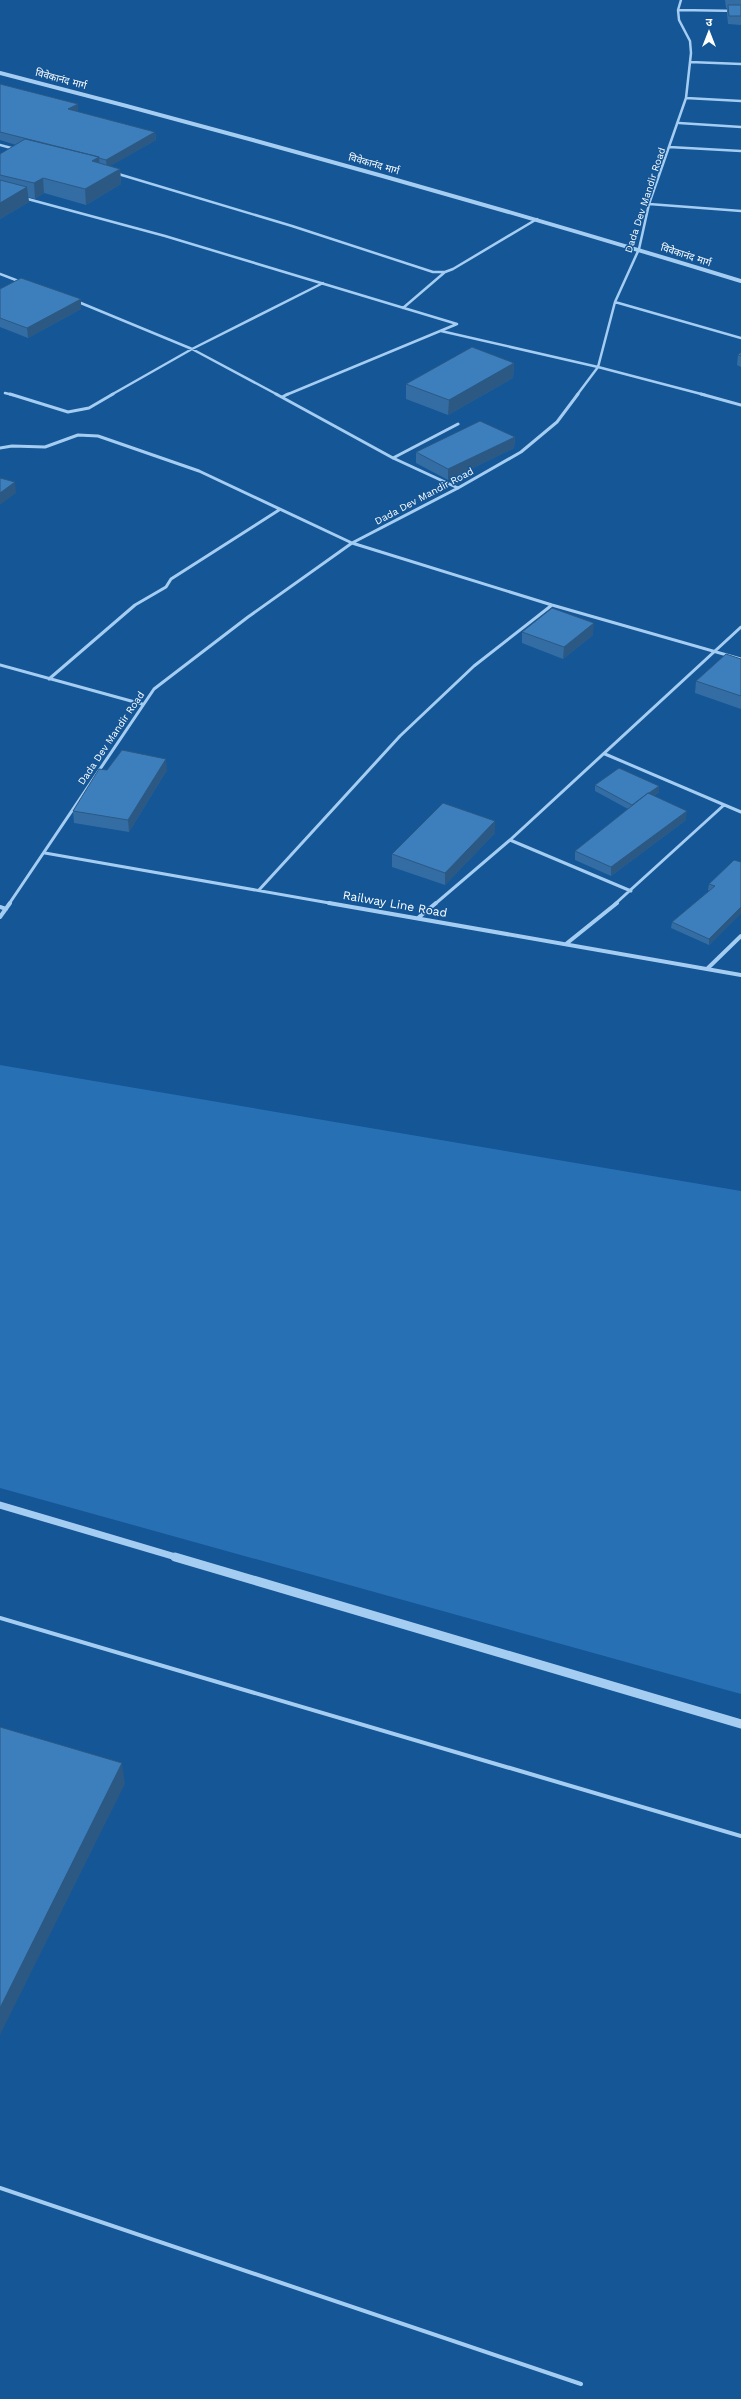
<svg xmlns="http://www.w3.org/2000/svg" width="741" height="2399" viewBox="0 0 741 2399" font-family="'Work Sans','Noto Sans Devanagari',sans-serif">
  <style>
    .green { fill: #2770b4 }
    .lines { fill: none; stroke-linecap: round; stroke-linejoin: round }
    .service { stroke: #a5cdf2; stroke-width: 4 }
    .minor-far2 { stroke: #a5cdf2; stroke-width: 2.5 }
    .minor-far1 { stroke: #a5cdf2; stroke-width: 3 }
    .minor { stroke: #a5cdf2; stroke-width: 4 }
    .tertiary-far2 { stroke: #a5cdf2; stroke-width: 4 }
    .tertiary-far1 { stroke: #a5cdf2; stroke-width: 7 }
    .tertiary { stroke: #a5cdf2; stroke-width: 9 }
    .wall { fill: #346da3 }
    .shaded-wall { fill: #2b5984 }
    .building { fill: #3d7fbd; stroke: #2b5984 }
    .labels { text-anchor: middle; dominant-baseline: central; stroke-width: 3; stroke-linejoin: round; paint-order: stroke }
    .far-street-label { font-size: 10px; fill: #fff; stroke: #145696 }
    .street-label { font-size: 12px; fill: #fff; stroke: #145696 }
  </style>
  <rect width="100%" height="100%" fill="#145696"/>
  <!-- green -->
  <path class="green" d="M0 1065 741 1191V1694L0 1488Z"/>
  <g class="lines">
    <!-- service -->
    <path class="service" d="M0 1618 741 1836
      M0 2188 581 2384"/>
    <!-- minor-far2 -->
    <path class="minor-far2" d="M678 10 741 11
      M690 62 741 64
      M686 98 741 101
      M679 123 741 127
      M0 145 15 149
      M669 147 741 151
      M115 173 292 226 433 272H445L453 269 537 219
      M24 198 165 236 457 324
      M649 204 741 211
      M0 274 21 282
      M76 301 192 349 278 395
      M615 302 741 338
      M403 308 445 272
      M441 331 598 367 705 395
      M5 393 13 395
      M111 395 192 349 323 283
      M286 395 457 324
      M577 395 598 367 615 302 639 249 649 204 686 98 691 53 690 41 679 20 678 10 681 0"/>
    <!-- minor-far1 -->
    <path class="minor-far1" d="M10 394 68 412 89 408 113 394
      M276 394 393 458 458 488
      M701 394 741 405
      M282 397 288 394
      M0 448 12 446 45 447 78 435 98 436 199 471 352 543 552 605 741 659
      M393 458 458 424
      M0 665 142 704
      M49 679 135 605 166 587 171 579 279 510
      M605 754 741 812
      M510 840 631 891
      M45 853 335 904
      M259 890 400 736 474 666 552 605
      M9 904 154 689 248 617 352 543 458 488 521 452 557 422 578 394
      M435 904 510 840 741 627
      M615 904 724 805"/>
    <!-- minor -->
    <path class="minor" d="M329 903 741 975
      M0 907 6 909
      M0 917 10 903
      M418 918 436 903
      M566 944 617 903
      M707 969 741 936"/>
    <!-- tertiary-far2 -->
    <path class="tertiary-far2" d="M0 73C249 137 495 206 741 281"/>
    <!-- tertiary-far1 -->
    <path class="tertiary-far1" d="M0 1505 179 1558"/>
    <!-- tertiary -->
    <path class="tertiary" d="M175 1557 741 1724"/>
  </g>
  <!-- wall -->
  <path class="wall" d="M725 0H741V25L728 24 727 14V8H726Z
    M0 84 78 104V112L155 132 156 140 110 166 120 169 121 184 86 205 44 193 35 199 28 197 29 202 0 219V154L16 145 0 140Z
    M0 289 81 299V309L28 338 0 327Z
    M741 352V367L737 365 738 355Z
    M514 363 513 378 448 415 406 399V384Z
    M515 437 514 448 448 480 416 463V452Z
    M522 632 593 635 563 659 522 643Z
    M741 659V709L695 693 696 681Z
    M107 770H167L129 832 74 823 73 811Z
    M595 785 659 786V792L654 796 686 820 611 876 575 860V851L628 809 595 791Z
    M495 833 445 885 392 867V854Z
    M741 862V913L709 945 671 928 672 922 709 891 708 890 709 884Z"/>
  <!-- shaded-wall -->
  <path class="shaded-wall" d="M78 104V112L68 109Z
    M155 132 156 140 107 168 106 160Z
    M99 157 100 172 92 161Z
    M120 169 121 184 86 205 85 189Z
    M43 178 44 193 35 199 34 183Z
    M27 187 29 202 0 219V203Z
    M81 299V309L28 338 27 328Z
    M514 363 513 378 448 415 449 400Z
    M515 437 514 448 448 480V469Z
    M15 482 16 493 0 505V493Z
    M594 623 593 635 563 659 564 647Z
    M166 759 167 770 129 832 128 820Z
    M659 786V792L633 811V805Z
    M687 811 686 820 611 876V867Z
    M495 821V833L445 885V873Z
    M741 907V913L709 945V939Z
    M122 1763 125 1784 0 2035V2008Z"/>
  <!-- building -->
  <path class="building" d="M728 5H741V16H729Z
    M0 84 78 104 68 109 155 132 106 160 99 158V157L0 132Z
    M25 139 99 157 92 161 120 169 85 189 43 178 34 183 0 175V154Z
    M0 180 27 187 0 203Z
    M21 278 81 299 27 328 0 318V289Z
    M472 347 514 363 449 400 406 384Z
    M741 352V356L738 355Z
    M480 421 515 437 448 469 416 452Z
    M0 478 15 482 0 493Z
    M552 608 594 623 564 647 522 632Z
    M726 654 741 659V696L696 681Z
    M122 750 166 759 128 820 73 811 99 769 107 770Z
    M619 768 659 786 649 793H648L632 805 595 785Z
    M648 793 687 811 611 867 575 851Z
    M443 803 495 821 445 873 392 854Z
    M734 860 741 862V907L709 939 672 922 715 886 709 884Z
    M0 1727 122 1763 0 2008Z"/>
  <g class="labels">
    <!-- far-street labels -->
    <g class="far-street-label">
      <text transform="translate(61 79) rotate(15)">विवेकानंद मार्ग</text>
      <text transform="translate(374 164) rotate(16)">विवेकानंद मार्ग</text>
      <text transform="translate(645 200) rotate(-72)">Dada Dev Mandir Road</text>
      <text transform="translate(686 255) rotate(18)">विवेकानंद मार्ग</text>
      <text transform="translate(424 496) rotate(-28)">Dada Dev Mandir Road</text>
      <text transform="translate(111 738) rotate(-56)">Dada Dev Mandir Road</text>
    </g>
    <!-- street labels -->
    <g class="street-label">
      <text transform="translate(395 904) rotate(10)">Railway Line Road</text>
    </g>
  </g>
  <!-- north arrow -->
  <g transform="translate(709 32)" stroke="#145696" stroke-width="3" paint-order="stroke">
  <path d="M0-3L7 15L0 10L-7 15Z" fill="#ffffff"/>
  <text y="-6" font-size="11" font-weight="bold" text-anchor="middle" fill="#ffffff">उ</text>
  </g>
</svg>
